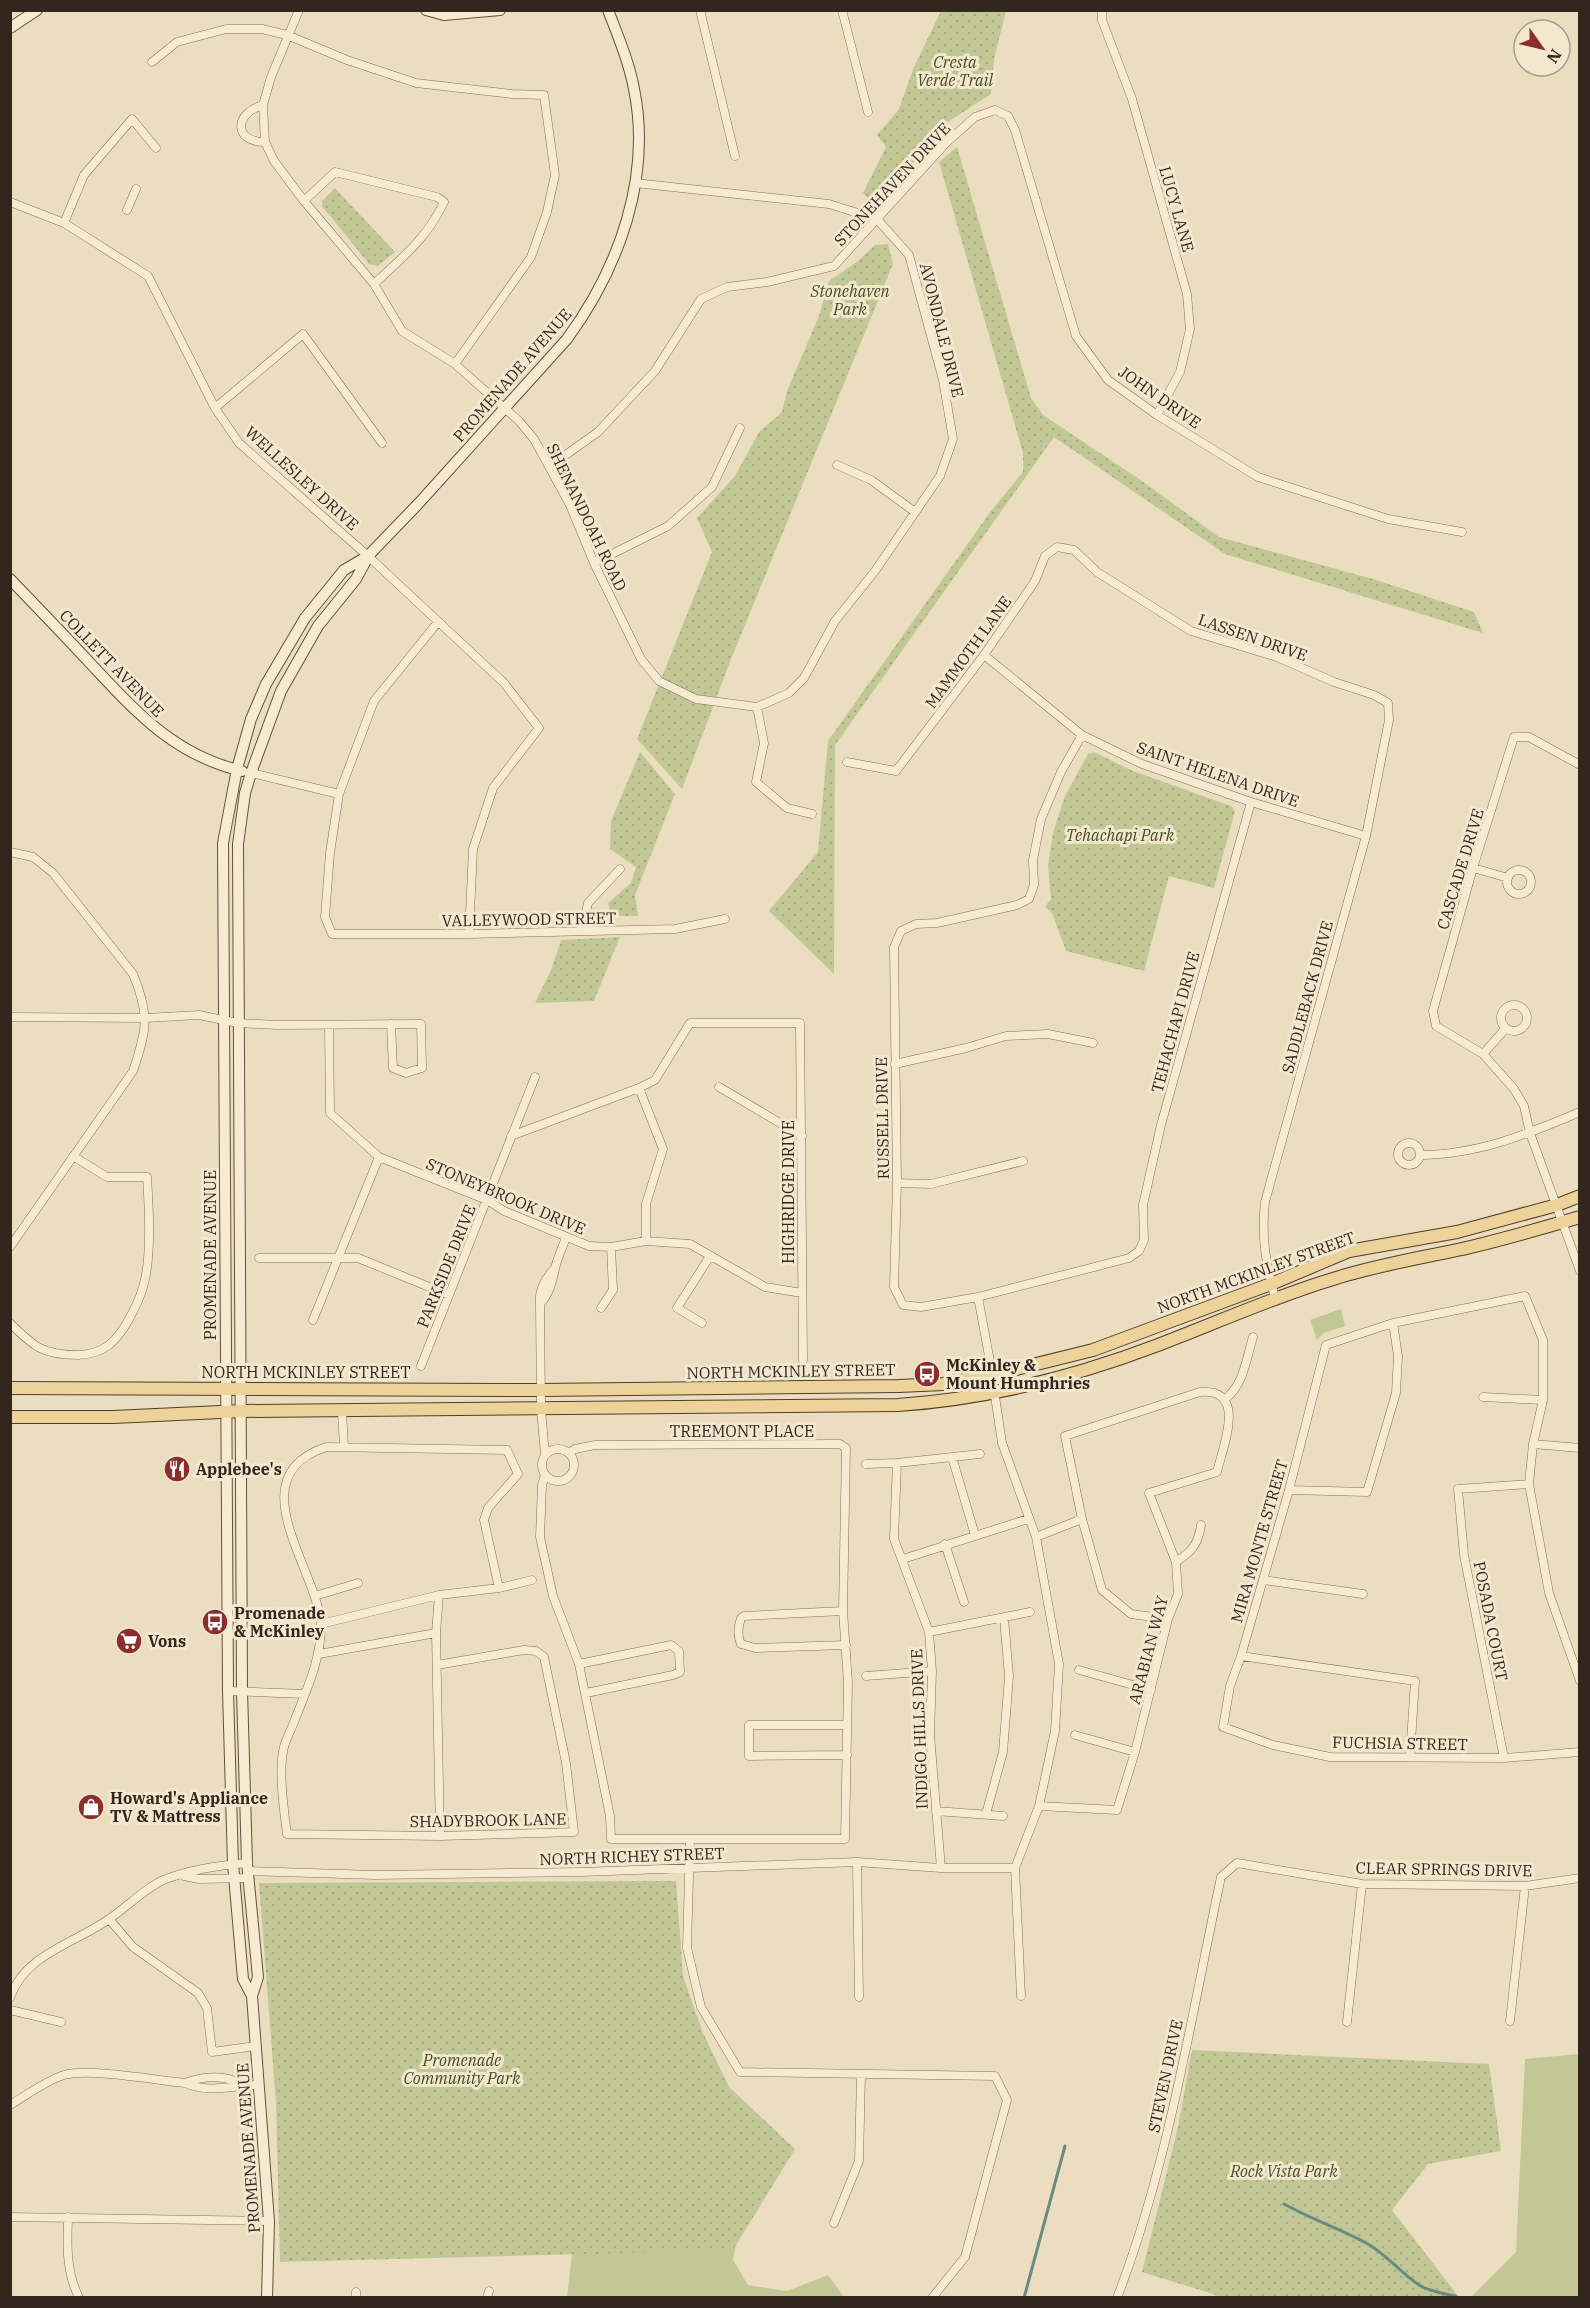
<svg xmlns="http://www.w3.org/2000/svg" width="1590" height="2308" viewBox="0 0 1590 2308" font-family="'IBM Plex Serif',serif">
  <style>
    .grass { fill: #c2c895 }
    .park { fill: url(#park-dots) }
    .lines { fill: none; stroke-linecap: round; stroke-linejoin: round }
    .stream { stroke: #6b8a82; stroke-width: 3 }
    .street-casing { stroke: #836f59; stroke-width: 9 }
    .secondary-casing { stroke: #64503c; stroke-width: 12 }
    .primary-casing { stroke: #503d2d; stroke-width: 14 }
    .street { stroke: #f6ebd2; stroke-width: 8 }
    .secondary { stroke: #f6ebd2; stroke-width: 10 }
    .primary { stroke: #edd299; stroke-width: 12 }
    .labels { text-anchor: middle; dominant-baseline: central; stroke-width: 6; stroke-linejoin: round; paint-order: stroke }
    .park-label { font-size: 16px; font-style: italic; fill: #444e24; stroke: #f3e8cf }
    .street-label { font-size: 16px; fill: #33271d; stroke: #f3e8cf }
    .poi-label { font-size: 16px; font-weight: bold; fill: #33271d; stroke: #f3e8cf; text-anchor: start }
  </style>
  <defs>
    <pattern id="park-dots" width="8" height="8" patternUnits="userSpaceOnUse" patternTransform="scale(1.5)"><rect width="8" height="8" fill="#c2c895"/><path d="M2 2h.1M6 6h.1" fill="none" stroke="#a7ac80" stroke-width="1.8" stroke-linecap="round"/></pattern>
  </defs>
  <rect width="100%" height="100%" fill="#ebdec0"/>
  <!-- grass -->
  <path class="grass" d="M1341 1309 1345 1326 1324 1333 1317 1340 1310 1320Z
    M1579 2054V2297H1471L1516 2252 1525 2059Z
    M741 2216 733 2260 748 2285 787 2291 828 2275 844 2297H567L572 2254 494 2231Z"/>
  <!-- park -->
  <path class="park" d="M941 11H1006L994 59 991 94 943 125 879 209 863 193 886 147 877 135 899 109 914 67Z
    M957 147 1031 398 1043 415 1142 481 1219 537 1373 579 1474 612 1483 633 1225 554 1054 437 835 745 834 974 769 911 818 852 828 741 991 511 1023 472V453L939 162Z
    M335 188 395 252 378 266 369 264 322 206V201Z
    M888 244 893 264 731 659 682 789 637 739 712 552 697 518 735 476 759 432 782 412 787 391 819 316 829 281 858 261 875 245Z
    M640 752 675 794 635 895 638 916H611L608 903 631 883 636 867 610 849 611 821Z
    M1094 752 1133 771 1231 806 1235 811 1214 888 1169 876 1144 971 1066 951 1052 913 1045 907 1051 899 1048 865 1053 833 1065 796 1088 754Z
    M620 937 594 1001 535 1003 552 968 561 940Z
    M676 1881 683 1976 703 2033 729 2087 795 2149 733 2250 280 2262 276 2103 259 1883Z
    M1192 2050 1489 2064 1501 2151 1428 2164 1392 2210 1459 2297H1218L1213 2294 1142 2272 1178 2127Z"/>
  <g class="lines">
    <!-- stream -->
    <path class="stream" d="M1284 2204C1311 2219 1340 2229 1368 2244 1387 2255 1401 2273 1419 2285 1429 2292 1447 2293 1459 2298
      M1024 2298 1065 2146"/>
    <defs>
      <path id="street" d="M299 10 271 77 263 105 265 142 274 161 304 201 374 284 402 331 455 364 519 421 534 439 570 505 594 563 641 659 659 681 696 699 757 707
        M700 10 735 156
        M842 10 868 112
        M1102 10V20L1132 99 1187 294 1190 329 1180 372 1157 415
        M152 62 177 42 226 29H262L287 35 347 60 416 83 512 94 544 95 555 175 547 212 531 257 455 364
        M263 105C234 113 233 142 265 142
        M635 183 829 204 877 219 909 255 943 380 953 439 940 476 875 571 835 621 804 678 789 693 757 707
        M304 201 335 172 437 197 444 202C428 237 401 259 374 284
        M10 202 64 223 148 276 215 408 239 443 368 556 504 683 539 728 493 788 473 849 469 934
        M127 210 136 189
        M64 223 84 175 132 119 156 148
        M215 408 303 334 382 443
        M837 465 871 480 915 512
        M550 466 598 432 655 371 701 299 727 287 767 282 834 266 946 143 975 117 995 110 1008 116 1015 130 1076 336 1108 380 1157 415 1258 477 1388 519 1462 532
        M594 563 668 526 712 487 740 428
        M438 622 374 701 339 794 330 853 325 917 332 934H469L675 929 725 919
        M984 655 1082 735 1142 764 1251 802 1366 836
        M757 707 764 743 756 782 787 808 812 814
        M1082 735 1061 772 1041 819 1033 860 1034 885 1029 899 1017 905 937 923 916 924 901 931 894 947 897 1183 894 1287 903 1305 921 1307 978 1297 1129 1258 1139 1251 1144 1240 1143 1205 1161 1125 1251 802
        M847 762 896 771 984 655 1035 581 1045 556 1057 547 1074 550 1097 572 1191 631 1277 657 1334 682 1374 695 1388 703 1389 720 1366 836 1265 1202C1261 1237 1266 1264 1275 1298
        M1580 765 1529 737H1514L1473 868 1433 1011 1436 1026 1483 1054 1514 1089 1524 1106 1530 1133 1580 1271
        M251 773 339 794
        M10 852 33 857 53 873 133 974C150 1015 147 1030 133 1071L10 1247
        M1473 868 1508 878
        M1507 882a12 12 0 1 1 24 0a12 12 0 1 1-24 0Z
        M582 931 588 903 620 869
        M1501 1018a13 13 0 1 1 26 0a13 13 0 1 1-26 0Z
        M10 1017 146 1018 199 1015 238 1023 277 1025 421 1024 422 1068 406 1073 393 1068 391 1024
        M329 1025 330 1113 379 1157 487 1200 504 1211 589 1246 611 1247 646 1241 690 1244 765 1287 802 1293
        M1483 1054 1506 1028
        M895 1064 966 1048 1006 1036 1048 1034 1093 1043
        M719 1087 802 1136
        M639 1088 663 1149 646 1204V1241
        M511 1136 639 1088 655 1080 690 1023H800L803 1360
        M1398 1154a11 11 0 1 1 22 0a11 11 0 1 1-22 0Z
        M1420 1155C1477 1155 1528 1134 1580 1112
        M897 1183 931 1184 1023 1161
        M259 1258H358L449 1295
        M978 1297 989 1356 1002 1443 1036 1537 1059 1664 1055 1731 1039 1806 1015 1868 1021 1996
        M540 1304C550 1293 552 1282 555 1269 557 1258 563 1247 566 1237
        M601 1308 613 1290 611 1247
        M313 1320 379 1157
        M10 1323C34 1347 43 1355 78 1355 104 1354 116 1342 128 1321 134 1310 140 1299 143 1287 152 1258 149 1208 147 1177H107L73 1156
        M702 1323 677 1308 710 1256
        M421 1366 535 1077
        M1483 1397 1543 1400
        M1225 1399C1244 1385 1246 1359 1253 1337
        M342 1411 344 1447
        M1533 1444 1580 1448
        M542 1465a16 16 0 1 1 32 0a16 16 0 1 1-32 0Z
        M545 1455 541 1409 540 1304C538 1291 545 1279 554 1269
        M952 1457 975 1535
        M866 1464 897 1463
        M545 1475 542 1485 540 1537 553 1596 579 1664 610 1816 611 1839H845L848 1683 843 1611 846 1448 840 1444 595 1445 575 1449 569 1453
        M1289 1490 1367 1492 1396 1393 1398 1356 1393 1323
        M1036 1537 1082 1519
        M945 1544 964 1602
        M903 1559 1028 1519
        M1176 1562C1192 1551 1198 1545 1201 1525
        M1263 1580 1363 1594
        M439 1595 436 1633 440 1836
        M315 1596 358 1583
        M843 1611 744 1616 741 1618C738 1627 737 1636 741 1644L755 1648 846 1645
        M321 1624 439 1595 499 1588 532 1580
        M929 1632 1030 1612
        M319 1654 436 1633
        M1241 1656 1415 1681 1410 1756
        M579 1664 671 1645 679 1651 680 1672 673 1675 586 1693
        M437 1665 524 1650 536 1651 544 1657 566 1763 574 1832 440 1836 287 1834C284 1811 278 1769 284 1747 286 1739 291 1730 294 1722 306 1691 321 1660 321 1626 319 1571 236 1477 326 1447L507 1450 518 1474 488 1508 484 1520 499 1588
        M1079 1670 1151 1690
        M866 1676 932 1671
        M1580 1681 1549 1593 1529 1484 1533 1444 1543 1400V1340L1525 1296 1393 1323 1326 1345 1289 1490 1241 1656 1230 1686 1223 1727 1273 1745 1330 1757 1504 1758 1580 1752
        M228 1691 305 1694
        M1075 1735 1135 1752
        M847 1755 749 1756V1725H847
        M1504 1758 1464 1555 1458 1489 1529 1484
        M1039 1806 1117 1810 1135 1752 1168 1619 1178 1594 1176 1562 1149 1493 1217 1472C1223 1446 1248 1388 1200 1392L1065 1436 1082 1519 1102 1590 1131 1614 1168 1619
        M936 1811 1003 1816
        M986 1814 1003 1752 1009 1676 1004 1618
        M690 1839 687 1948 701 2007 740 2072 995 2076 1007 2100 965 2257 932 2298
        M857 1862 859 1997
        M941 1868 930 1735 932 1671 929 1632 894 1539 897 1463 980 1454
        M249 1871 375 1875 581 1872 857 1862 941 1868H1015
        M184 1876 199 1879 249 1878
        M109 1919 133 1947 198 1993 207 2008 212 2052 256 2046
        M10 1998C24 1954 76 1943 109 1919 126 1908 147 1886 166 1879 189 1870 223 1865 247 1863
        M10 2010 61 2022
        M1510 2021 1525 1886
        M1347 2022 1362 1884
        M185 2083C203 2076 225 2074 242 2085
        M10 2105C27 2095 45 2081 64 2075 90 2068 155 2080 185 2083 210 2094 233 2085 259 2085
        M10 2217 269 2221
        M68 2217C67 2246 66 2271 79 2298
        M834 2223 859 2161 861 2074
        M356 2298V2292
        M487 2298 489 2291
        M1117 2298C1169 2163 1191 2017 1221 1877L1237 1863 1362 1884 1525 1886 1580 1878"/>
      <path id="secondary" d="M426 10 444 15 500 10
        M10 28 37 10
        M10 579C37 607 64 635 90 663 136 712 174 755 242 771
        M252 1996 243 1979 233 1864 228 1691 223 843 237 769 251 719 266 684 305 618 344 570 368 556 419 503 567 339C619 268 652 177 634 89 629 62 618 36 608 10
        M267 2298 269 2221 252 1996 258 1977 247 1863 242 1691 238 844 245 793 251 773 281 691 318 626 356 579 368 557"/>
      <path id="primary" d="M10 1388 540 1390 899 1386 943 1384 992 1375 1093 1350 1271 1284 1349 1251 1457 1232 1557 1205 1580 1196
        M10 1417H113L242 1411 898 1405C988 1399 1074 1377 1158 1345 1216 1323 1273 1297 1333 1279 1373 1266 1415 1259 1457 1250 1498 1241 1539 1229 1580 1217"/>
    </defs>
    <!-- street casing -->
    <use href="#street" class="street-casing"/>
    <!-- secondary casing -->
    <use href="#secondary" class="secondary-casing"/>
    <!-- primary casing -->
    <use href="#primary" class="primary-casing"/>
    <!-- street -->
    <use href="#street" class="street"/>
    <!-- secondary -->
    <use href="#secondary" class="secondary"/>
    <!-- primary -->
    <use href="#primary" class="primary"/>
  </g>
  <!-- icons -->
  <defs>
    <symbol id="bus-disc" viewBox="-11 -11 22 22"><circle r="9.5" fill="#8e2d2e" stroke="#f3e8cf"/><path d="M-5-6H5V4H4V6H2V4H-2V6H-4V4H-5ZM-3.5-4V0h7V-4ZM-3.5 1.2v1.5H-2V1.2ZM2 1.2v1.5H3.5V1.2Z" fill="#fff"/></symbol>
    <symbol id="restaurant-disc" viewBox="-11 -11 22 22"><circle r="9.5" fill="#8e2d2e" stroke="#f3e8cf"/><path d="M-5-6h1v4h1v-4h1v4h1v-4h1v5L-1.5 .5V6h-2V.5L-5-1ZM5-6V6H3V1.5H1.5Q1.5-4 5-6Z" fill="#fff"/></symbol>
    <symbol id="supermarket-disc" viewBox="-11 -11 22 22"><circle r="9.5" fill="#8e2d2e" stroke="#f3e8cf"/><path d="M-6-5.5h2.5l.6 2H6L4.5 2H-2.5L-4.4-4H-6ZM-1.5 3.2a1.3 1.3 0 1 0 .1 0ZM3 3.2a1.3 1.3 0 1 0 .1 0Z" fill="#fff"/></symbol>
    <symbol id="shop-disc" viewBox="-11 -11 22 22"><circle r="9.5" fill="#8e2d2e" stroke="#f3e8cf"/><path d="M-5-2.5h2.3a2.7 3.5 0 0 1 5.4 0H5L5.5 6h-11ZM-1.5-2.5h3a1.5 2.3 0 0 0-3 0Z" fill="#fff"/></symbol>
  </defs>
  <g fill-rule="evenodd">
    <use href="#bus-disc" x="912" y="1359" width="30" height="30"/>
    <use href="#restaurant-disc" x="162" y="1454" width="30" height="30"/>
    <use href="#bus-disc" x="200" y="1607" width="30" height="30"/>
    <use href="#supermarket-disc" x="114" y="1626" width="30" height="30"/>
    <use href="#shop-disc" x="76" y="1792" width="30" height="30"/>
  </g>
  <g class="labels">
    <!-- park labels -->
    <g class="park-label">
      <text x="955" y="62">Cresta<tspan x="955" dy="18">Verde Trail</tspan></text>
      <text x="850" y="291">Stonehaven<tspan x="850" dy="18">Park</tspan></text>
      <text x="1120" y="835">Tehachapi Park</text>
      <text x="462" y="2060">Promenade<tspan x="462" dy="18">Community Park</tspan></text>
      <text x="1284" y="2171">Rock Vista Park</text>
    </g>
    <!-- street labels -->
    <g class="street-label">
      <text transform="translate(892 184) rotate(-47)">STONEHAVEN DRIVE</text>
      <text transform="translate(1177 209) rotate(74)">LUCY LANE</text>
      <text transform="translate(942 330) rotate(76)">AVONDALE DRIVE</text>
      <text transform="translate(512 375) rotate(-49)">PROMENADE AVENUE</text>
      <text transform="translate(1160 397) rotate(35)">JOHN DRIVE</text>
      <text transform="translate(302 478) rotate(42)">WELLESLEY DRIVE</text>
      <text transform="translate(587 517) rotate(64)">SHENANDOAH ROAD</text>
      <text transform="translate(1253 637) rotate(19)">LASSEN DRIVE</text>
      <text transform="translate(968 652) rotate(-54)">MAMMOTH LANE</text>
      <text transform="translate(112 663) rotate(46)">COLLETT AVENUE</text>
      <text transform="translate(1218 774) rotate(19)">SAINT HELENA DRIVE</text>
      <text transform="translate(1460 869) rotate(-73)">CASCADE DRIVE</text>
      <text transform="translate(529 919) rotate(-1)">VALLEYWOOD STREET</text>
      <text transform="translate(1307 997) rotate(-75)">SADDLEBACK DRIVE</text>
      <text transform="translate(1175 1022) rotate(-75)">TEHACHAPI DRIVE</text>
      <text transform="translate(882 1118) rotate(-91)">RUSSELL DRIVE</text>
      <text transform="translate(788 1192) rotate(-90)">HIGHRIDGE DRIVE</text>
      <text transform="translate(506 1196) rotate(23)">STONEYBROOK DRIVE</text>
      <text transform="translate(210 1255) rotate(-90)">PROMENADE AVENUE</text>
      <text transform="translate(446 1266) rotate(-68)">PARKSIDE DRIVE</text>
      <text transform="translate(1256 1272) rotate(-20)">NORTH MCKINLEY STREET</text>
      <text transform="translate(791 1371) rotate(-1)">NORTH MCKINLEY STREET</text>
      <text x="306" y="1372">NORTH MCKINLEY STREET</text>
      <text x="742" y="1431">TREEMONT PLACE</text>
      <text transform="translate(1259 1541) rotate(-74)">MIRA MONTE STREET</text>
      <text transform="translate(1491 1621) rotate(79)">POSADA COURT</text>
      <text transform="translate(1148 1650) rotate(-75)">ARABIAN WAY</text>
      <text transform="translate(919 1729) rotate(-92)">INDIGO HILLS DRIVE</text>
      <text transform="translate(1400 1743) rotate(1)">FUCHSIA STREET</text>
      <text transform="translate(488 1820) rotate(-1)">SHADYBROOK LANE</text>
      <text transform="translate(632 1856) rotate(-2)">NORTH RICHEY STREET</text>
      <text transform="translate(1444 1869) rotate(1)">CLEAR SPRINGS DRIVE</text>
      <text transform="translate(1165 2076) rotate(-78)">STEVEN DRIVE</text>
      <text transform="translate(248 2148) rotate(-94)">PROMENADE AVENUE</text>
    </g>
    <!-- poi labels -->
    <g class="poi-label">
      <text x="946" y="1365">McKinley &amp;<tspan x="946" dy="18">Mount Humphries</tspan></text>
      <text x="196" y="1469">Applebee's</text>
      <text x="234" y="1613">Promenade<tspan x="234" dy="18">&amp; McKinley</tspan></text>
      <text x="148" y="1641">Vons</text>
      <text x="110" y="1798">Howard's Appliance<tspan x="110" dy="18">TV &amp; Mattress</tspan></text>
    </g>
  </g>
  <!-- border -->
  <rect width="1590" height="2308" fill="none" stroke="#33271d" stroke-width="24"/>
  <!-- north arrow -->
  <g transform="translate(1542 48) rotate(124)"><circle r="28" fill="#f3e8cf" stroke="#a69b88" stroke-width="1.5"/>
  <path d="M0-4.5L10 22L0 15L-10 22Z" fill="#8e2d2e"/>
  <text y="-9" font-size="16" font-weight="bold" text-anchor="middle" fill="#33271d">N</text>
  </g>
</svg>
